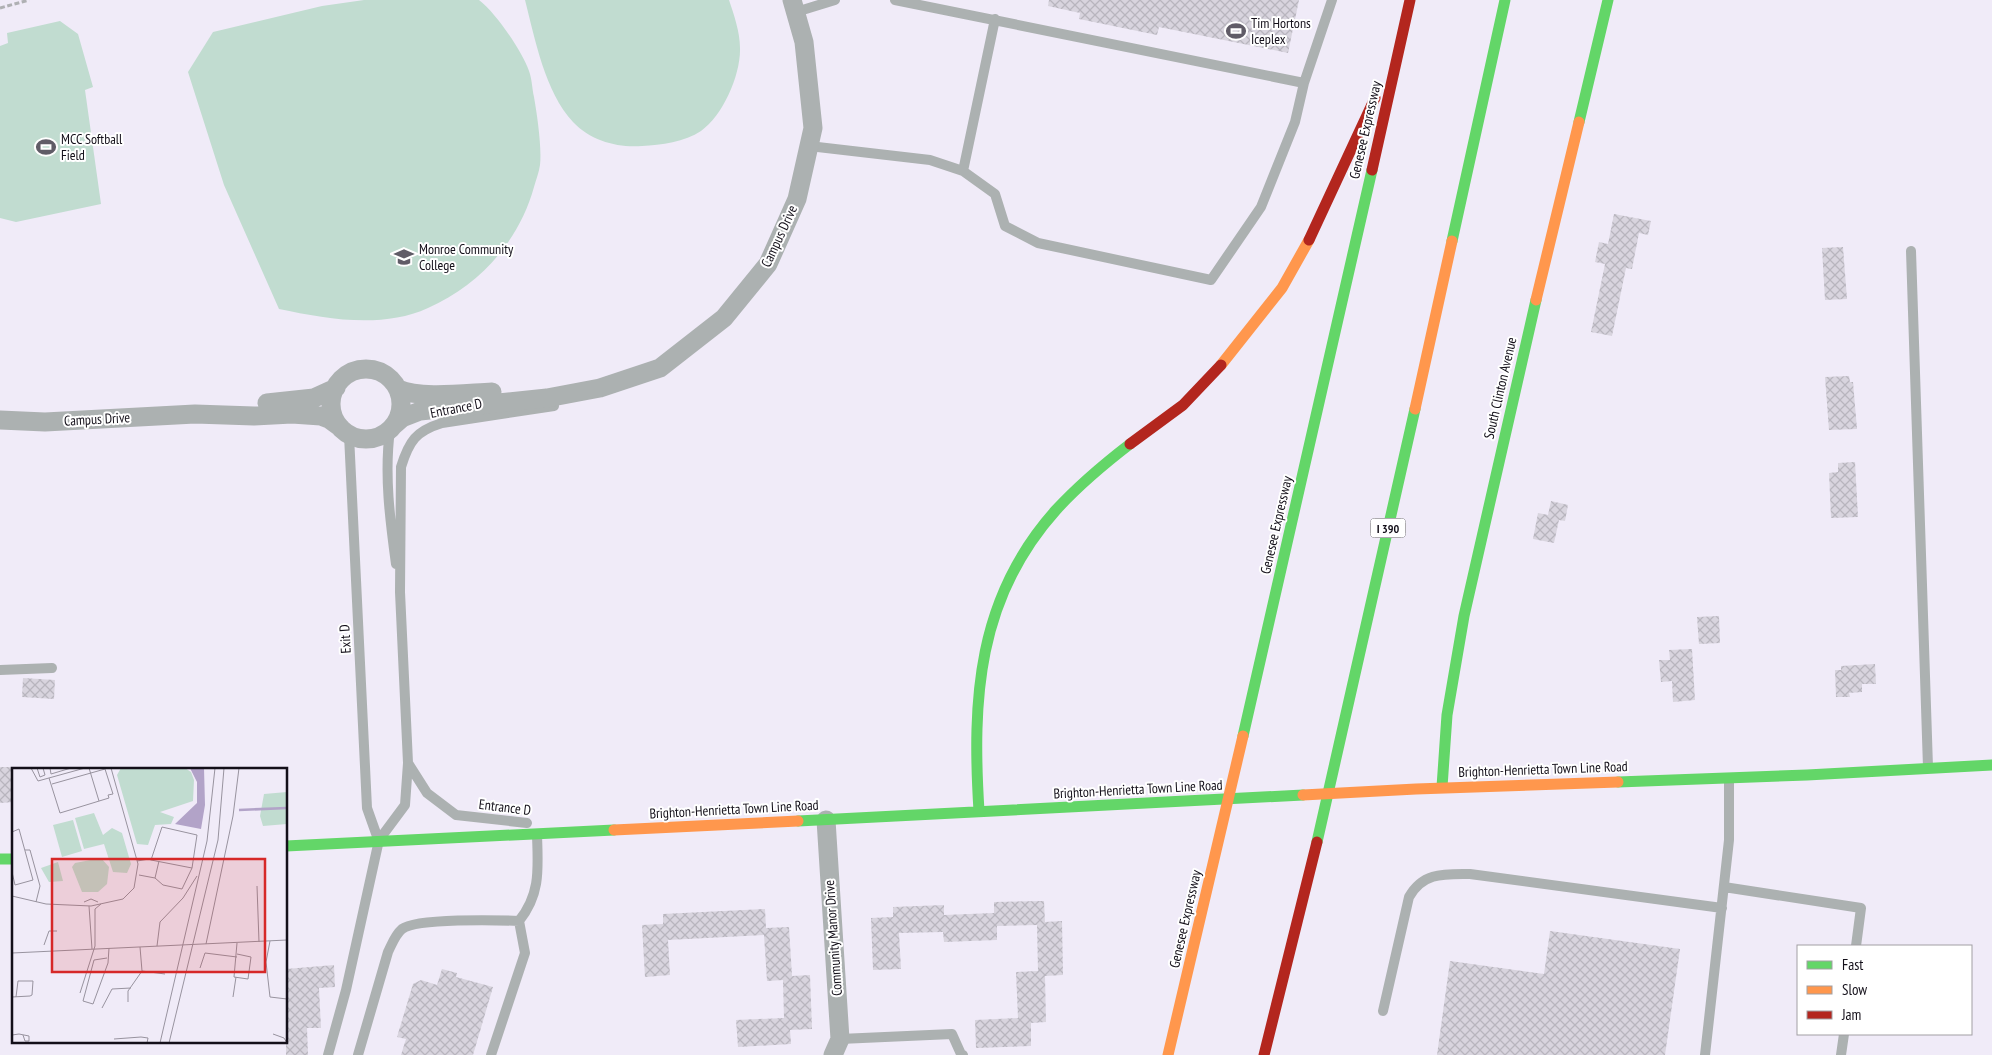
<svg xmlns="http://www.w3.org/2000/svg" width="1992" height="1055" viewBox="0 0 1992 1055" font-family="'PT Sans Narrow',sans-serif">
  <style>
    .garden { fill: #c1dcd0 }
    .building { fill: url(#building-cross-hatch) }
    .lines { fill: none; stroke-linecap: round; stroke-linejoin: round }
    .path { stroke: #afb0b3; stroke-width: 3; stroke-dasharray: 5 2.5; stroke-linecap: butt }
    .lane { stroke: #acb1b1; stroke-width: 10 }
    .street { stroke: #acb1b1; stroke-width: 19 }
    .fast { stroke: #63d668; stroke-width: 11 }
    .slow { stroke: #ff974d; stroke-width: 11 }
    .jam { stroke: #b3261e; stroke-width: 11 }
    .labels { text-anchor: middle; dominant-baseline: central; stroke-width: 4; stroke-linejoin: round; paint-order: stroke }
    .shield { fill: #fff; stroke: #5a575e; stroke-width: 1 }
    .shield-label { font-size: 12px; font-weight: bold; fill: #130f19 }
    .poi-label { font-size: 14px; fill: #130f19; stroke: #fff; text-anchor: start }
    .street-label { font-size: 14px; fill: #130f19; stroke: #fff }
    .inset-river { fill: none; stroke: #b2a3c8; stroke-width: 2.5 }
    .inset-road { fill: none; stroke: #98939f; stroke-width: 1 }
    .view { fill: #d62828; fill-opacity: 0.15; stroke: #d62828; stroke-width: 2.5 }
    .inset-edge { fill: none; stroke: #130f19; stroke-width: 2.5 }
  </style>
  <defs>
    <pattern id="building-cross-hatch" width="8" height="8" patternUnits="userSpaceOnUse" patternTransform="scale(1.25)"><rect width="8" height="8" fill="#d8d4de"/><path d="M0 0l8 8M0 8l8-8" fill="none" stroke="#b8b5be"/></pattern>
  </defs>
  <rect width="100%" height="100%" fill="#f0ebf8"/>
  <!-- garden -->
  <path class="garden" d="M364 0H479C496 13 522 51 529 71 532 79 532 88 534 97 537 114 542 148 540 165 539 172 536 180 534 187 519 241 480 285 428 308 382 329 327 319 279 309L224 185 188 72 213 32 322 6Z
    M525 0H729C734 15 740 32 740 48 741 74 723 116 701 131 685 142 661 145 642 146 618 148 591 141 573 122 545 92 535 39 525 0Z
    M60 21 78 34 93 87 85 90 101 204 16 222 0 218V46L8 43 7 33Z"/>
  <!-- building -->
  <path class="building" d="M1049 0H1299L1288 53 1159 27 1157 35 1079 19 1080 13 1048 6Z
    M1614 214 1651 221 1648 235 1639 233 1632 269 1626 268 1612 336 1591 332 1605 264 1595 262 1599 242 1608 244Z
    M1843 247 1847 299 1825 300 1822 248Z
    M1849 376 1850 382H1853L1857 429 1829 430 1825 377Z
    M1855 462 1858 517 1831 518 1829 473 1838 472V463Z
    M1551 501 1568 505 1565 521 1559 520 1554 543 1533 539 1538 513 1548 515Z
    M1719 616 1720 643 1699 644 1697 617Z
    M1692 649 1695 700 1673 702 1672 681 1661 682 1659 660H1670L1669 650Z
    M1875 664 1876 684H1862V692L1849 693 1850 697H1836L1835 670H1841V666Z
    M23 678 55 680 54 699 22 697Z
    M0 767H14V802L0 803Z
    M1044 901 1045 922 1062 921 1063 975 1045 976 1046 1022 1031 1023V1046L976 1048 975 1020 1018 1018 1016 972 1038 971 1037 925 997 926V940L944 942 943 932 899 933 901 969 873 970 871 918 893 917V907L944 905V915L994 913V902Z
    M765 909 766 928 789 927 792 976 810 975 812 1029 790 1030 791 1044 738 1047 736 1020 784 1018 783 980 767 981 764 935 668 940 670 975 645 977 642 925 663 924V914Z
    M1550 931 1680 949 1665 1055H1437L1450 961 1544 974Z
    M334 965 335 987 319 988 321 1028H307L308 1055H286V969Z
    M442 969 457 973 456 977 493 987 473 1055H401L406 1039 397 1037 413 984 421 980 437 985Z"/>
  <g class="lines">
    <!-- path -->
    <path class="path" d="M0 8 29 0"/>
    <!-- lane -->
    <path class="lane" d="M895 0 1304 83 1332 0
      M796 12 835 0
      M809 146 930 160 963 171 995 194 1005 226 1038 243 1211 280 1261 207 1295 122 1304 83
      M963 171 995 19
      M1911 251 1928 767
      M390 430C384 474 390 520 396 564
      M349 435 367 808 378 839
      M0 670 52 668
      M408 763 427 793 456 815 527 823
      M1724 887 1861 908 1856 946
      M519 921C541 894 538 868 537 835
      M1383 1011 1409 897C1423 872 1444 874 1470 874L1722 908
      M840 1039 952 1034 961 1054 963 1055
      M328 1055 346 990 379 840 405 805 408 763 400 592 401 467C409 441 416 431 442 423L554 406
      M358 1055 388 952C392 944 395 935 402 929 416 918 498 920 519 921
      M491 1055 525 953 519 921
      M1705 1055 1729 840V779
      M1841 1055 1844 1034"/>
    <!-- street -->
    <path class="street" d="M331 404a35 35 0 1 1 70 0a35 35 0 1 1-70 0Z
      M398 389C420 399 467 393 492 392
      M267 403 314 398 336 388
      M0 420 45 422 195 414 254 416 292 414 321 416 329 419 340 427
      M394 425 402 418 420 411 547 398 600 388 660 368 724 318 768 264 797 199 813 128 804 42 792 0
      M826 820 840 1039 833 1055"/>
    <!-- fast -->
    <path class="fast" d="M1579 122 1608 0
      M1452 241 1505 0
      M1243 736 1372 170
      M1618 782 1807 775 1992 765
      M1442 787 1447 715 1464 616 1536 300
      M979 811C972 699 977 598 1056 510 1078 486 1104 464 1130 444
      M798 821 1303 795
      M1317 842 1415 409
      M286 846 614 830
      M0 859H14"/>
    <!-- slow -->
    <path class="slow" d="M1536 300 1579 122
      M1221 365 1282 288 1309 240
      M1415 409 1452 241
      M1303 795 1416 789 1618 782
      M614 830 798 821
      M1168 1055 1243 736"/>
    <!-- jam -->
    <path class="jam" d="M1372 170 1410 0
      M1309 240 1375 98
      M1130 444 1183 405 1221 365
      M1264 1055 1317 842"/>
  </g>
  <!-- icons -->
  <defs>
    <symbol id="stadium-bare" viewBox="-9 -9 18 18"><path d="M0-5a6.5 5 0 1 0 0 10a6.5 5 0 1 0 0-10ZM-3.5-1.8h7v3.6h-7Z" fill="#605c67" stroke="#fff" stroke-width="2.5" paint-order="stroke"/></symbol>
    <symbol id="university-bare" viewBox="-9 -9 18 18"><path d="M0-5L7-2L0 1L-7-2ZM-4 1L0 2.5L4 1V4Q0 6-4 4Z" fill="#605c67" stroke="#fff" stroke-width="2.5" paint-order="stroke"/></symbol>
  </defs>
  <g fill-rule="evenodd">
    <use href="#stadium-bare" x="1222" y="17" width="28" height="28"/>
    <use href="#stadium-bare" x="32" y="133" width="28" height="28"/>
    <use href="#university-bare" x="390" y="243" width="28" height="28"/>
  </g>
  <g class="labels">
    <!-- shield labels -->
    <rect class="shield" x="1370.5" y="518.5" width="35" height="19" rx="4"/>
    <g class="shield-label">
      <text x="1388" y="528">I 390</text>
    </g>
    <!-- poi labels -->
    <g class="poi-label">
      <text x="1251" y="23">Tim Hortons<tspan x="1251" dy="16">Iceplex</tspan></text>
      <text x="61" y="139">MCC Softball<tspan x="61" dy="16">Field</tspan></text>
      <text x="419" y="249">Monroe Community<tspan x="419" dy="16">College</tspan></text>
    </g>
    <!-- street labels -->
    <g class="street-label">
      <text transform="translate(1365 130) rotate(-77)">Genesee Expressway</text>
      <text transform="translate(779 236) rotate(-65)">Campus Drive</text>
      <text transform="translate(1500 388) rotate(-77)">South Clinton Avenue</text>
      <text transform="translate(456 408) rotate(-11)">Entrance D</text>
      <text transform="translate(97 419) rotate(-3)">Campus Drive</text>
      <text transform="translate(1276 525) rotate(-77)">Genesee Expressway</text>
      <text transform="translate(345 639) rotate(-93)">Exit D</text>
      <text transform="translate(1543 769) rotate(-2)">Brighton-Henrietta Town Line Road</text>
      <text transform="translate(1138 789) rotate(-3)">Brighton-Henrietta Town Line Road</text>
      <text transform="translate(505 807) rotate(7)">Entrance D</text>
      <text transform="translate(734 809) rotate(-3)">Brighton-Henrietta Town Line Road</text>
      <text transform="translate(1185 919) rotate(-77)">Genesee Expressway</text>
      <text transform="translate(833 938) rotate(-94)">Community Manor Drive</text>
    </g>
  </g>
  <!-- overview -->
  <g transform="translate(12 768)">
    <rect width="275" height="275" fill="#f0ebf8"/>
    <path d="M109 0H173L179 4 182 12 181 33 148 44 162 49 159 56 143 57 136 77 125 76 105 7ZM275 24V56L251 58 248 48 252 26Z" fill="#c1dcd0"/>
    <path d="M82 45 91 67 100 60 110 65 119 96 115 105 101 104 92 76 72 81 63 50ZM61 52 70 83 50 89 41 57ZM89 90 97 99 95 116 86 124H70L60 99 63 95ZM46 94 51 113 37 114 29 100Z" fill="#c1dcd0"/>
    <path d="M178 0H192L193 37 189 61 163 56 185 35V14Z" fill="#b2a3c8"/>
    <path class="inset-river" d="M227 42 275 40"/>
    <path class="inset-road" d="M19 0 26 13 73 0M25 0 28 9 33 7 31 0M38 0 39 6 59 0M77 0 87 33M37 10 48 45 97 30 96 27 101 26 93 1 40 16M0 64 7 61 21 112 3 117 0 104M13 82H18L28 118 24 134M125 93 137 91 139 92 180 100 185 67 150 59 139 92M127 107 143 110 151 117 170 121 180 100M143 110 147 93M245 118 247 174M0 128 34 136 79 138 111 131 122 120 126 96 99 0M72 134 79 131 86 134M77 138 80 181M258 173 254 194 258 229 275 231M194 176 221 48 227 0M32 177 37 163H45M145 178 148 154 171 130 185 108M0 185 275 172M225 186 239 189 236 211 222 209 225 175M95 190 82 192 71 233 81 236 96 195 97 180M188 200 193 185 225 189M130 203 153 206M68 225 83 178V141L89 136M0 229 18 228 20 227 21 213H6L4 229M221 229 224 209M116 234V223L130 203 128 179M90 240 100 221 119 220M261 266 272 270 275 275M0 267 7 266 17 268V273H13L11 267M102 271 129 269 136 270 135 275M148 275 195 73 203 0M157 275 206 72 212 0"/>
    <path class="view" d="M40 91H253V204H40Z"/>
    <rect width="275" height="275" class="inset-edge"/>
  </g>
  <!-- legend -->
  <rect x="1797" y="945" width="175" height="90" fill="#ffffff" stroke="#a19fa3"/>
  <rect x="1807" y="961" width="25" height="8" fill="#63d668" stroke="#a19fa3"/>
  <text x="1842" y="970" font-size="15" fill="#130f19">Fast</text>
  <rect x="1807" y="986" width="25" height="8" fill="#ff974d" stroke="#a19fa3"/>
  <text x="1842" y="995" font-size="15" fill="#130f19">Slow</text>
  <rect x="1807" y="1011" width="25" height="8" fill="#b3261e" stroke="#a19fa3"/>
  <text x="1842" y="1020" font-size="15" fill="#130f19">Jam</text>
</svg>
